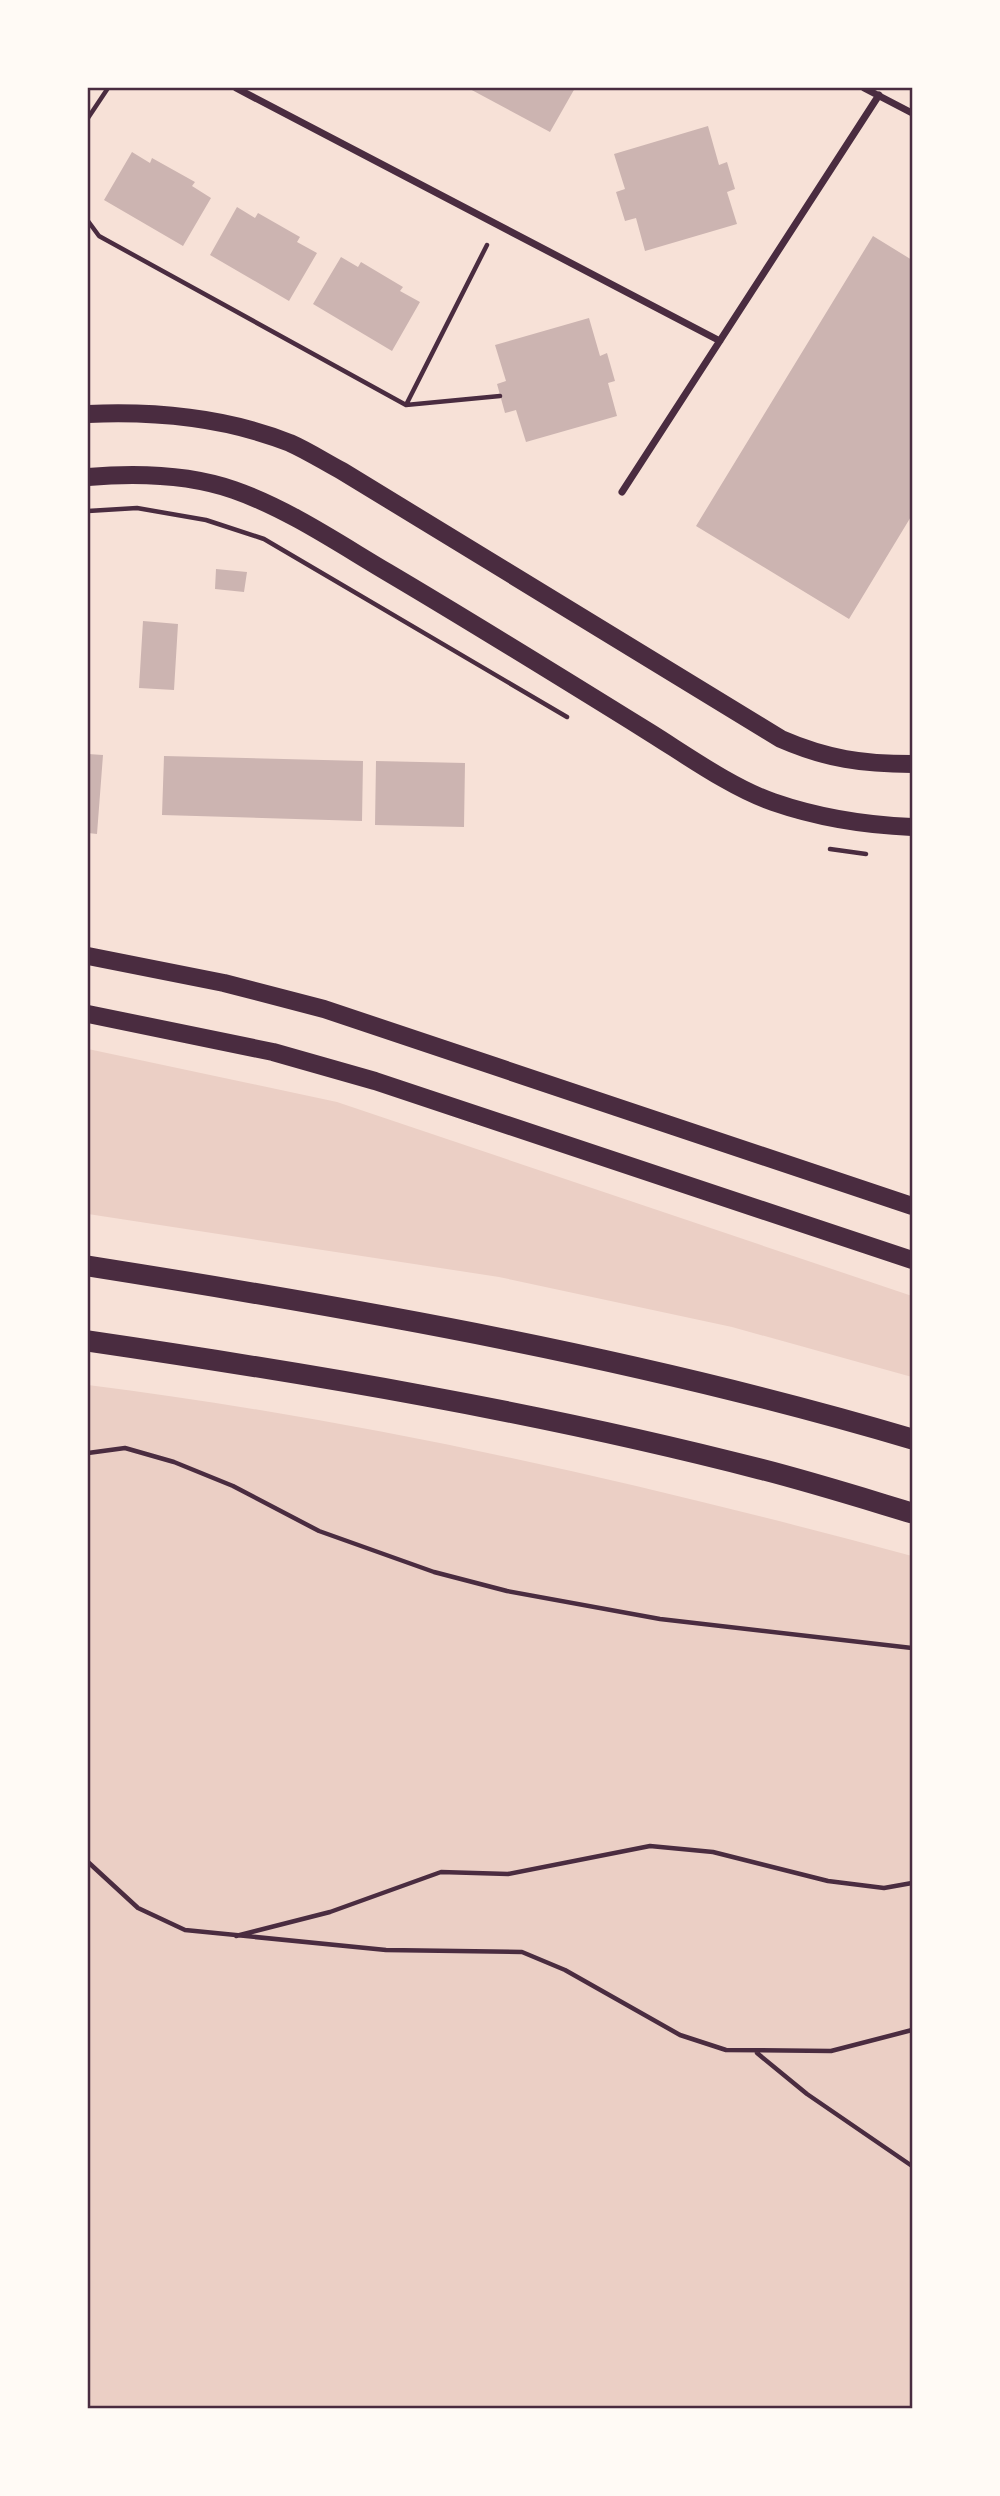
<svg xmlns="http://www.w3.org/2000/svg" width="1000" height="2496" viewBox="0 0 1000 2496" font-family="'Noto Sans',sans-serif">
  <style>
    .green { fill: #ebcfc5 }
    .building { fill: #ccb4b1 }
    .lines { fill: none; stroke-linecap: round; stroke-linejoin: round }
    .path { stroke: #4a2c40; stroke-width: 4.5 }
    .minor { stroke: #4a2c40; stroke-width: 7 }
    .primary { stroke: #4a2c40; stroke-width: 18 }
    .motorway { stroke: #4a2c40; stroke-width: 21 }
    .neatline { fill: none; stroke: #4a2c40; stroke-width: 2.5 }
  </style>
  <rect width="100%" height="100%" fill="#f7e1d7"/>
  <!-- green -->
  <path class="green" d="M88 1049 337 1102 912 1296V1377L732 1327 499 1277 88 1214Z
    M88 1385C367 1420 641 1483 912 1556V2408H88Z"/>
  <!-- building -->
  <path class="building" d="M468 88H575L550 132Z
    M708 126 719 165 727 162 735 189 727 192 737 224 645 251 636 218 625 221 616 192 625 189 614 154Z
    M132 152 150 163 152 158 195 182 192 186 211 198 183 246 104 200Z
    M237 207 255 218 258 213 300 237 297 242 317 253 289 301 210 255Z
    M873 236 912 260V515L849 619 696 526Z
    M341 257 358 267 361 262 403 287 400 291 420 302 392 351 313 304Z
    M589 318 600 356 607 353 615 381 608 383 617 416 526 442 516 410 505 413 497 384 506 381 495 345Z
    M216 569 247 572 244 592 215 589Z
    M143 621 178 624 174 690 139 688Z
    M88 754 103 755 97 834 88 833Z
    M164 756 363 761 362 821 162 815Z
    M376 761 465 763 464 827 375 825Z"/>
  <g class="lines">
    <!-- path -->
    <path class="path" d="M88 118 108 88
      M88 221 99 236 406 405 500 396
      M406 405 487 245
      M88 511 137 508 206 520 264 539 567 717
      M830 849 866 854
      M88 1453 125 1448 174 1462 233 1486 319 1531 434 1572 507 1591 660 1619 912 1648
      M88 1862 138 1908 185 1930 386 1950 522 1952 565 1970 680 2035 726 2050 831 2051 912 2030
      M236 1936 330 1912 441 1872 508 1874 650 1846 713 1852 828 1881 884 1888 912 1883
      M757 2053 807 2094 912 2166"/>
    <!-- minor -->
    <path class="minor" d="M236 88 720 341
      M864 88 912 113
      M622 492 879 95"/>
    <!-- primary -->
    <path class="primary" d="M88 414C155 411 227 418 290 443 308 451 325 462 342 471L781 739C827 759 863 764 912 764
      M88 477C135 473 188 474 234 490 288 509 338 543 387 572 475 624 562 678 649 732 686 755 732 788 773 802 819 818 864 825 912 827
      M88 956 224 983 324 1009 912 1206
      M88 1014 273 1052 375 1081 912 1260"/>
    <!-- motorway -->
    <path class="motorway" d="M88 1266C366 1310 642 1359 912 1439
      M88 1341C313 1374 539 1412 760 1469 811 1482 862 1498 912 1513"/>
  </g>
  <!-- border -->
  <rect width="1000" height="2496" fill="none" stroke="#fffaf5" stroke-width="178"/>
  <rect x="89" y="89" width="822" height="2318" class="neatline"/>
</svg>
